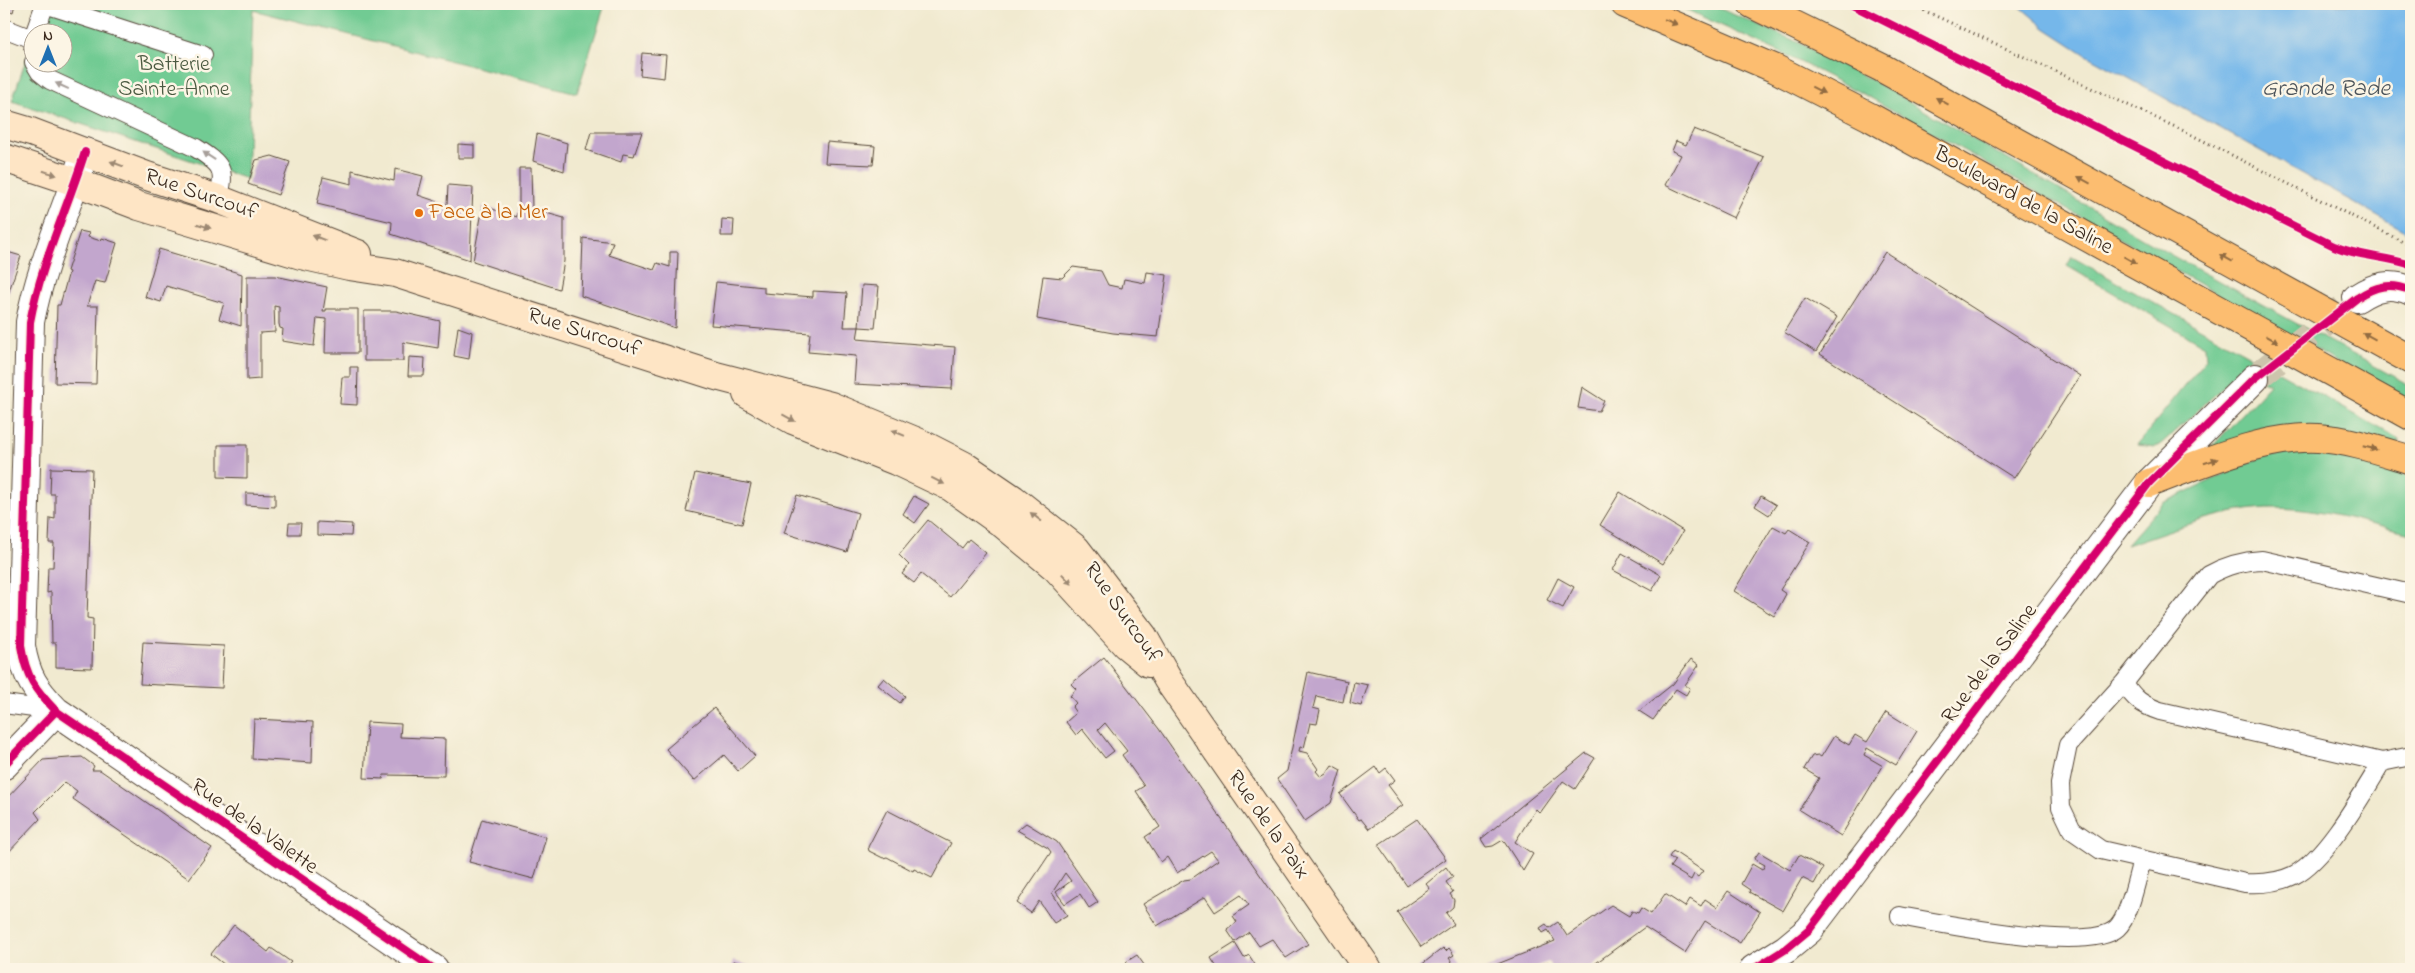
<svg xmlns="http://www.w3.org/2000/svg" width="2415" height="973" viewBox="0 0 2415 973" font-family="'Indie Flower',sans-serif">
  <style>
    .green { fill: #71cb93; stroke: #567a58 }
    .water { fill: #74b7ea; stroke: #587084 }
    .building { fill: #c2a6cd }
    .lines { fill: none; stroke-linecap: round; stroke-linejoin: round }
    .minor-tunnel { stroke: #cdc4ac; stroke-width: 28; stroke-dasharray: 28 14; stroke-linecap: butt }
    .service-casing { stroke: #564739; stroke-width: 20 }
    .minor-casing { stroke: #564739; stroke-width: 30 }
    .secondary-casing { stroke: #564739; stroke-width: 30 }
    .primary-casing { stroke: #564739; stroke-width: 30 }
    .path { stroke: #564739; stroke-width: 3; stroke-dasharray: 1 4; stroke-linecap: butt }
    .service { stroke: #fff; stroke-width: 18 }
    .minor { stroke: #fff; stroke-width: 28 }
    .secondary { stroke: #fee5c5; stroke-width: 28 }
    .primary { stroke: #fcbd6f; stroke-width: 28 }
    .cycleway-casing { stroke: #fcf5e5; stroke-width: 11 }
    .cycleway { stroke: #d6006c; stroke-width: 8 }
    .oneway { fill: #926c42 }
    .oneway2 { fill: #a79f9a }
    .oneway3 { fill: #9c8872 }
    .food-dot { fill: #e8710a; stroke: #fcf5e5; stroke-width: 2 }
    .labels { text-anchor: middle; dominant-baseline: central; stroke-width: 5; stroke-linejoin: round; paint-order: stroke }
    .park-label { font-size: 22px; fill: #4b5a41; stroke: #fcf5e5 }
    .street-label { font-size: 22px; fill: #3b2a1e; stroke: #fcf5e5 }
    .food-label { font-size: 22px; fill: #c56008; stroke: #fcf5e5; text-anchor: start }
    .water-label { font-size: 24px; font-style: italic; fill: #4c545b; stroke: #fcf5e5 }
  </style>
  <rect width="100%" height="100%" fill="#fcf5e5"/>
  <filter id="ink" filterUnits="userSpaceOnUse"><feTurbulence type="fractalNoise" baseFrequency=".02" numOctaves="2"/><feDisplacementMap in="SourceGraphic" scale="10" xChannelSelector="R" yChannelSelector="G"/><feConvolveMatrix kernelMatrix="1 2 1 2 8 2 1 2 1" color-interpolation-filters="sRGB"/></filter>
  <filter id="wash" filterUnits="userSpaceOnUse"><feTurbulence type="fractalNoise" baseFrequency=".0096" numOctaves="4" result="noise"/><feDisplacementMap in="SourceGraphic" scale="20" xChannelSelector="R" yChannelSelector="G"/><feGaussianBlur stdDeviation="1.12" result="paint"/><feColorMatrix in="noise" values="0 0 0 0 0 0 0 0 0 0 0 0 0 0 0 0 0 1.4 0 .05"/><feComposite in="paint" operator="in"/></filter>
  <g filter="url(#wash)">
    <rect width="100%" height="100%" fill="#f1ead0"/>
    <!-- green -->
    <path class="green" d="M46 4H605L577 93 253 10 247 179 12 101 32 42V62H62V32H36Z
      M1674 4H1709L1793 40 1879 84 2173 256 2411 386V404L1871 98 1786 55Z
      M2072 257 2399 439 2398 444 2208 451 2270 384 2243 369 2162 443 2156 447 2137 445 2206 359 2205 346 2067 266Z
      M2320 450 2360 459 2411 478V533C2367 523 2322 509 2277 508 2226 507 2174 530 2126 545L2163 503 2252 461 2271 455Z"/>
    <!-- water -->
    <path class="water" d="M2017 4H2411V234L2085 54 2045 28Z"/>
    <g id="blocks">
      <!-- building -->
      <path class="building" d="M4 4H15L13 12 4 9Z
        M642 53 666 55 664 78 640 75Z
        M1694 129 1764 157 1734 218 1665 185 1681 155 1672 151 1676 141 1686 145Z
        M591 132H642L634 156 623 154 621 162 586 150Z
        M537 134 567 143 564 171 533 161Z
        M827 142 875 146 873 165 825 163Z
        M458 144 474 145V158H458Z
        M272 156 290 162 278 195 248 184 256 160Z
        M519 168H531L532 209 564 218V261L559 289 473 261 483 206 517 217V213H519Z
        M395 169 423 176 418 195 447 205 448 185 473 187 470 260 391 234 392 222 317 204 323 177 352 184V170L394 181Z
        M722 219 734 220 733 236H721Z
        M80 231 89 233 88 237 101 241 102 238 117 243 105 283 95 281 87 306H98L96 384 55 383 57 305H60L69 272 67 271Z
        M583 238 613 242 609 255 654 270 657 263 670 267V252H678L675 328 581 296Z
        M159 249 242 274 241 326 219 319 224 303 166 286 161 302 145 297Z
        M4 251 21 256 7 297 5 401Z
        M1885 252 2080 376 2014 478 1820 354Z
        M1073 267 1101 271 1108 285 1122 288 1124 279 1145 283 1147 272 1167 275 1158 337 1113 333 1037 319 1043 276 1062 278Z
        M247 276H275L327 287 323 311H326V309H358V353H325L326 319 317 318 314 346 282 341 283 329 280 328 279 324V307L274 306 275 332 260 333V379L247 380Z
        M716 282 764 287V293L813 297V291L847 293 844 327H859L862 285 879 286 875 328 859 327 857 339 955 347 952 389 854 384 856 356 808 352 810 333 711 325Z
        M1805 298 1837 317 1816 352 1784 332Z
        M364 311H396L440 321 438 348 403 342V361H364Z
        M458 327 472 332 469 359 454 356Z
        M409 357 425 358 424 376H408Z
        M350 367H358L357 405 340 404 342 377H350Z
        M1582 387 1604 401 1599 411 1578 408Z
        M218 445H247V478L218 477Z
        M51 468 92 469 87 618 93 619 92 668 56 667V643H52L51 592 47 593 48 567H53L54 543H49L50 518 55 519V494H50Z
        M695 473 751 484 742 524 686 511Z
        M1620 492 1683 531 1663 564 1600 525Z
        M246 493 275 494V507L246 505Z
        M797 495 858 513 847 552 784 533Z
        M914 496 929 504 915 523 903 514Z
        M1761 496 1776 505 1769 515 1755 506Z
        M928 520 962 548 969 539 986 553 950 597 921 574 914 583 902 574 909 565 899 555Z
        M317 522 352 524 351 536 317 535Z
        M289 523H301L300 534H288Z
        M1773 526 1786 533 1789 529 1810 542 1780 590 1786 594 1774 616 1734 591Z
        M1622 553 1661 575 1652 591 1613 570Z
        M1558 578 1574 587 1563 608 1547 600Z
        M143 642 224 646 222 688 140 684Z
        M1104 657 1159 729 1308 944 1286 958 1272 939 1259 946 1249 932 1235 942 1227 930 1237 922 1233 916 1249 905 1241 895 1215 912 1205 897 1157 926 1143 904 1184 880 1191 879 1218 860 1211 851 1177 873 1167 857 1161 862 1145 837 1160 827 1136 791 1144 786 1122 755 1127 751 1105 723 1098 730 1114 751 1105 758 1082 729 1076 735 1066 722 1076 713 1072 707 1076 703 1070 696 1076 689 1071 684Z
        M1691 659 1699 665 1685 685 1690 688 1686 695 1676 689 1653 720 1639 711 1673 684Z
        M1308 672 1347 681 1343 702 1316 696 1313 708 1320 710 1317 724 1310 723 1304 748 1300 747 1299 751 1307 753 1318 769 1316 771 1321 777 1326 774 1332 765 1341 770 1331 803 1305 821 1277 779 1287 771Z
        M884 678 905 696 900 703 878 685Z
        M1354 682 1368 685 1361 706 1350 703Z
        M714 708 755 756 738 771 724 755 694 781 666 749Z
        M1886 712 1917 731 1896 765 1867 748 1864 755 1883 766 1841 836 1799 810 1819 778 1804 769 1812 756 1818 755 1821 757 1834 736 1849 745 1855 735 1867 742Z
        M254 719 313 722 312 763 252 759Z
        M367 722 401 724 400 737 445 739 444 776 384 775 383 779 364 778Z
        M1586 753 1595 758 1575 789 1563 781 1540 813 1536 809 1515 842 1533 854 1523 871 1503 840 1493 846 1486 847 1481 839Z
        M82 757 94 766 92 770H100L212 848 189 879 73 799 77 791 65 782 35 812 40 819 4 857V801L43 760Z
        M1376 767 1380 773 1386 768 1395 780 1388 785 1403 805 1369 829 1361 819 1359 820 1340 794Z
        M887 810 951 843 932 878 914 869 913 871 887 857 883 858 869 851 868 847Z
        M482 819 546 837 534 879 469 862Z
        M1417 819 1446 859 1407 886 1378 845Z
        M1026 823 1057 842 1098 902 1089 908 1080 894 1065 904 1056 892 1071 881 1065 873 1052 893 1067 915 1054 923 1039 901 1031 913 1017 903 1051 852 1048 848 1017 830Z
        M1673 851 1703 871 1698 877 1694 874 1691 880 1670 867 1675 860 1669 857Z
        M1759 852 1790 870 1799 855 1823 868 1814 884 1802 878 1783 911 1749 892 1750 890 1741 884 1752 864 1762 870 1765 865 1754 859Z
        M1446 867 1453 877 1446 882 1453 892 1450 894 1454 900 1453 907 1446 913 1454 924 1421 947 1397 912 1430 889 1426 884Z
        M1728 891 1760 912 1740 943 1705 921 1685 953 1645 927 1589 968 1590 969H1553L1548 962 1529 969H1485L1555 941 1548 930 1543 933 1540 928 1546 924 1549 928 1558 922 1567 936 1611 905 1629 916 1632 911 1638 913 1641 908 1651 914 1665 894 1685 907 1690 899 1701 906 1705 899 1717 907Z
        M234 925 268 952 271 948 291 962 285 969H230L211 954Z
        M1235 943 1244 958 1249 955 1257 968 1218 969 1211 958Z
        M1443 948 1446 951 1449 948 1454 955 1449 958 1457 969H1416Z
        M1137 955 1147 969H1131L1126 962Z
        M733 961 762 969H731Z"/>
    </g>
  </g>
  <g filter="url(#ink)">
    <use href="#blocks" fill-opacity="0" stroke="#564739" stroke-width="1"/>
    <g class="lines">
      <!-- minor-tunnel -->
      <path class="minor-tunnel" d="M2255 378 2357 298"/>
      <defs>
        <path id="service" d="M4 28 32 39V44
          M35 32 45 4 203 55
          M34 62 40 72 50 80 196 148C221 164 227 169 218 199
          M2411 594 2262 560C2242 561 2227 565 2209 575L2124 683 2068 745 2060 784 2061 807 2072 830 2101 850 2245 883C2262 884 2278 883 2294 875 2326 859 2363 793 2382 762L2411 756
          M2124 683C2134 699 2142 705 2160 711L2382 762
          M4 704 56 711
          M1900 916C1939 923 2089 954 2117 928 2130 916 2137 877 2142 860"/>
        <path id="minor" d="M2357 298C2375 286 2391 282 2411 291
          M56 711 434 969
          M4 765 56 711C35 689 26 677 21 646L30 322C41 263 67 209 85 152
          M1754 969 1786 949 1809 930 2149 483 2255 378"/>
        <path id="secondary" d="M4 124 31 132 147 176 218 199 358 254
          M4 158 76 182 139 206 301 255 349 266 395 273 716 376 831 406 920 443 963 465 1013 499 1076 549 1143 636 1168 680 1368 969
          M747 394 793 420 896 461 951 487 1003 524 1056 568 1126 645 1148 663"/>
        <path id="primary" d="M1625 4 1776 69 1870 117 2411 416
          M1752 4 1882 68 2411 360
          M2149 483C2198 465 2264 435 2318 438 2350 440 2381 451 2411 460"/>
      </defs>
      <!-- service casing -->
      <use href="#service" class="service-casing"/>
      <!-- minor casing -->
      <use href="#minor" class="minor-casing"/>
      <!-- secondary casing -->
      <use href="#secondary" class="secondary-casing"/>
      <!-- primary casing -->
      <use href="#primary" class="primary-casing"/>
      <!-- path -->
      <path class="path" d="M1910 4 2184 131 2411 246"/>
      <!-- service -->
      <use href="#service" class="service"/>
      <!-- minor -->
      <use href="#minor" class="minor"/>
      <!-- secondary -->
      <use href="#secondary" class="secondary"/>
      <!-- primary -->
      <use href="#primary" class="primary"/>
      <defs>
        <path id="cycleway" d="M1850 4 2334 246C2359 257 2386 256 2411 265
          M56 711 434 969
          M4 765 56 711C35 689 26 677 21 646L30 322C41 263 67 209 85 152
          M1754 969 1786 949 1809 930 2149 483 2255 378 2357 298C2375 286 2391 282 2411 291"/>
      </defs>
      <!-- cycleway casing -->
      <use href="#cycleway" class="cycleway-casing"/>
      <!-- cycleway -->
      <use href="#cycleway" class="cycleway"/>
    </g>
    <!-- one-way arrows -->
    <defs><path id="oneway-solid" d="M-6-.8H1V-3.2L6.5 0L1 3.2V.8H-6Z" transform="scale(1.25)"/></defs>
    <g class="oneway">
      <use href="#oneway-solid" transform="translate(1671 22) rotate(22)"/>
      <use href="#oneway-solid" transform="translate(1818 90) rotate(27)"/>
      <use href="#oneway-solid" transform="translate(1942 101) rotate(-151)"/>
      <use href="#oneway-solid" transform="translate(2084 180) rotate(-151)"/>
      <use href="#oneway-solid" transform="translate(2226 258) rotate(-151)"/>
      <use href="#oneway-solid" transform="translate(2130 260) rotate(29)"/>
      <use href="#oneway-solid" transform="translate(2369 336) rotate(-151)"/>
      <use href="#oneway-solid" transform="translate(2272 339) rotate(29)"/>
      <use href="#oneway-solid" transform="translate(2370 448) rotate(14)"/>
      <use href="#oneway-solid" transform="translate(2211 461) rotate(-18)"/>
    </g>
    <g class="oneway2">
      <use href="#oneway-solid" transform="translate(62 86) rotate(-155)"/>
      <use href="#oneway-solid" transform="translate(209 156) rotate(-146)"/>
    </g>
    <g class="oneway3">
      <use href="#oneway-solid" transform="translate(117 164) rotate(-159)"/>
      <use href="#oneway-solid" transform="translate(50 173) rotate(18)"/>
      <use href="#oneway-solid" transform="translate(204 226) rotate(17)"/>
      <use href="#oneway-solid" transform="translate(319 238) rotate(-159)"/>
      <use href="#oneway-solid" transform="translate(789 418) rotate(28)"/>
      <use href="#oneway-solid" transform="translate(898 433) rotate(-158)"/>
      <use href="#oneway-solid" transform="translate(938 481) rotate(26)"/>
      <use href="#oneway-solid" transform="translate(1036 517) rotate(-142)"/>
      <use href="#oneway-solid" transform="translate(1067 579) rotate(46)"/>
    </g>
  </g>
  <!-- markers -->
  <circle class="food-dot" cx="419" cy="213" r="5"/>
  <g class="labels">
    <!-- park labels -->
    <g class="park-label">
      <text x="174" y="65">Batterie<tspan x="174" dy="25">Sainte-Anne</tspan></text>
    </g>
    <!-- street labels -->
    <g class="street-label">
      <text transform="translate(201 195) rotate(19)">Rue Surcouf</text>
      <text transform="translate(2023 201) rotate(29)">Boulevard de la Saline</text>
      <text transform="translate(584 333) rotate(18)">Rue Surcouf</text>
      <text transform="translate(1122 613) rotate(55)">Rue Surcouf</text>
      <text transform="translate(1990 664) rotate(-53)">Rue de la Saline</text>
      <text transform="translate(1268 825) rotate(55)">Rue de la Paix</text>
      <text transform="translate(254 827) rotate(35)">Rue de la Valette</text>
    </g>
    <!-- food labels -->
    <g class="food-label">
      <text x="429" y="213">Face à la Mer</text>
    </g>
    <!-- water labels -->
    <g class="water-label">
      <text x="2326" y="89">Grande Rade</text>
    </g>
  </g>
  <!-- margin -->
  <rect width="2415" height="973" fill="none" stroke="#fcf5e5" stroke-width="20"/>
  <!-- north arrow -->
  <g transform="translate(48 48)"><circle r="24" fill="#fcf5e5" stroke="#afa495"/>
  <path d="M0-4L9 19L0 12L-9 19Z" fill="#1f6fb2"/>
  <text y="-8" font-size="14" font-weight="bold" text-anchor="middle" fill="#3b2a1e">N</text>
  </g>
</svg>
